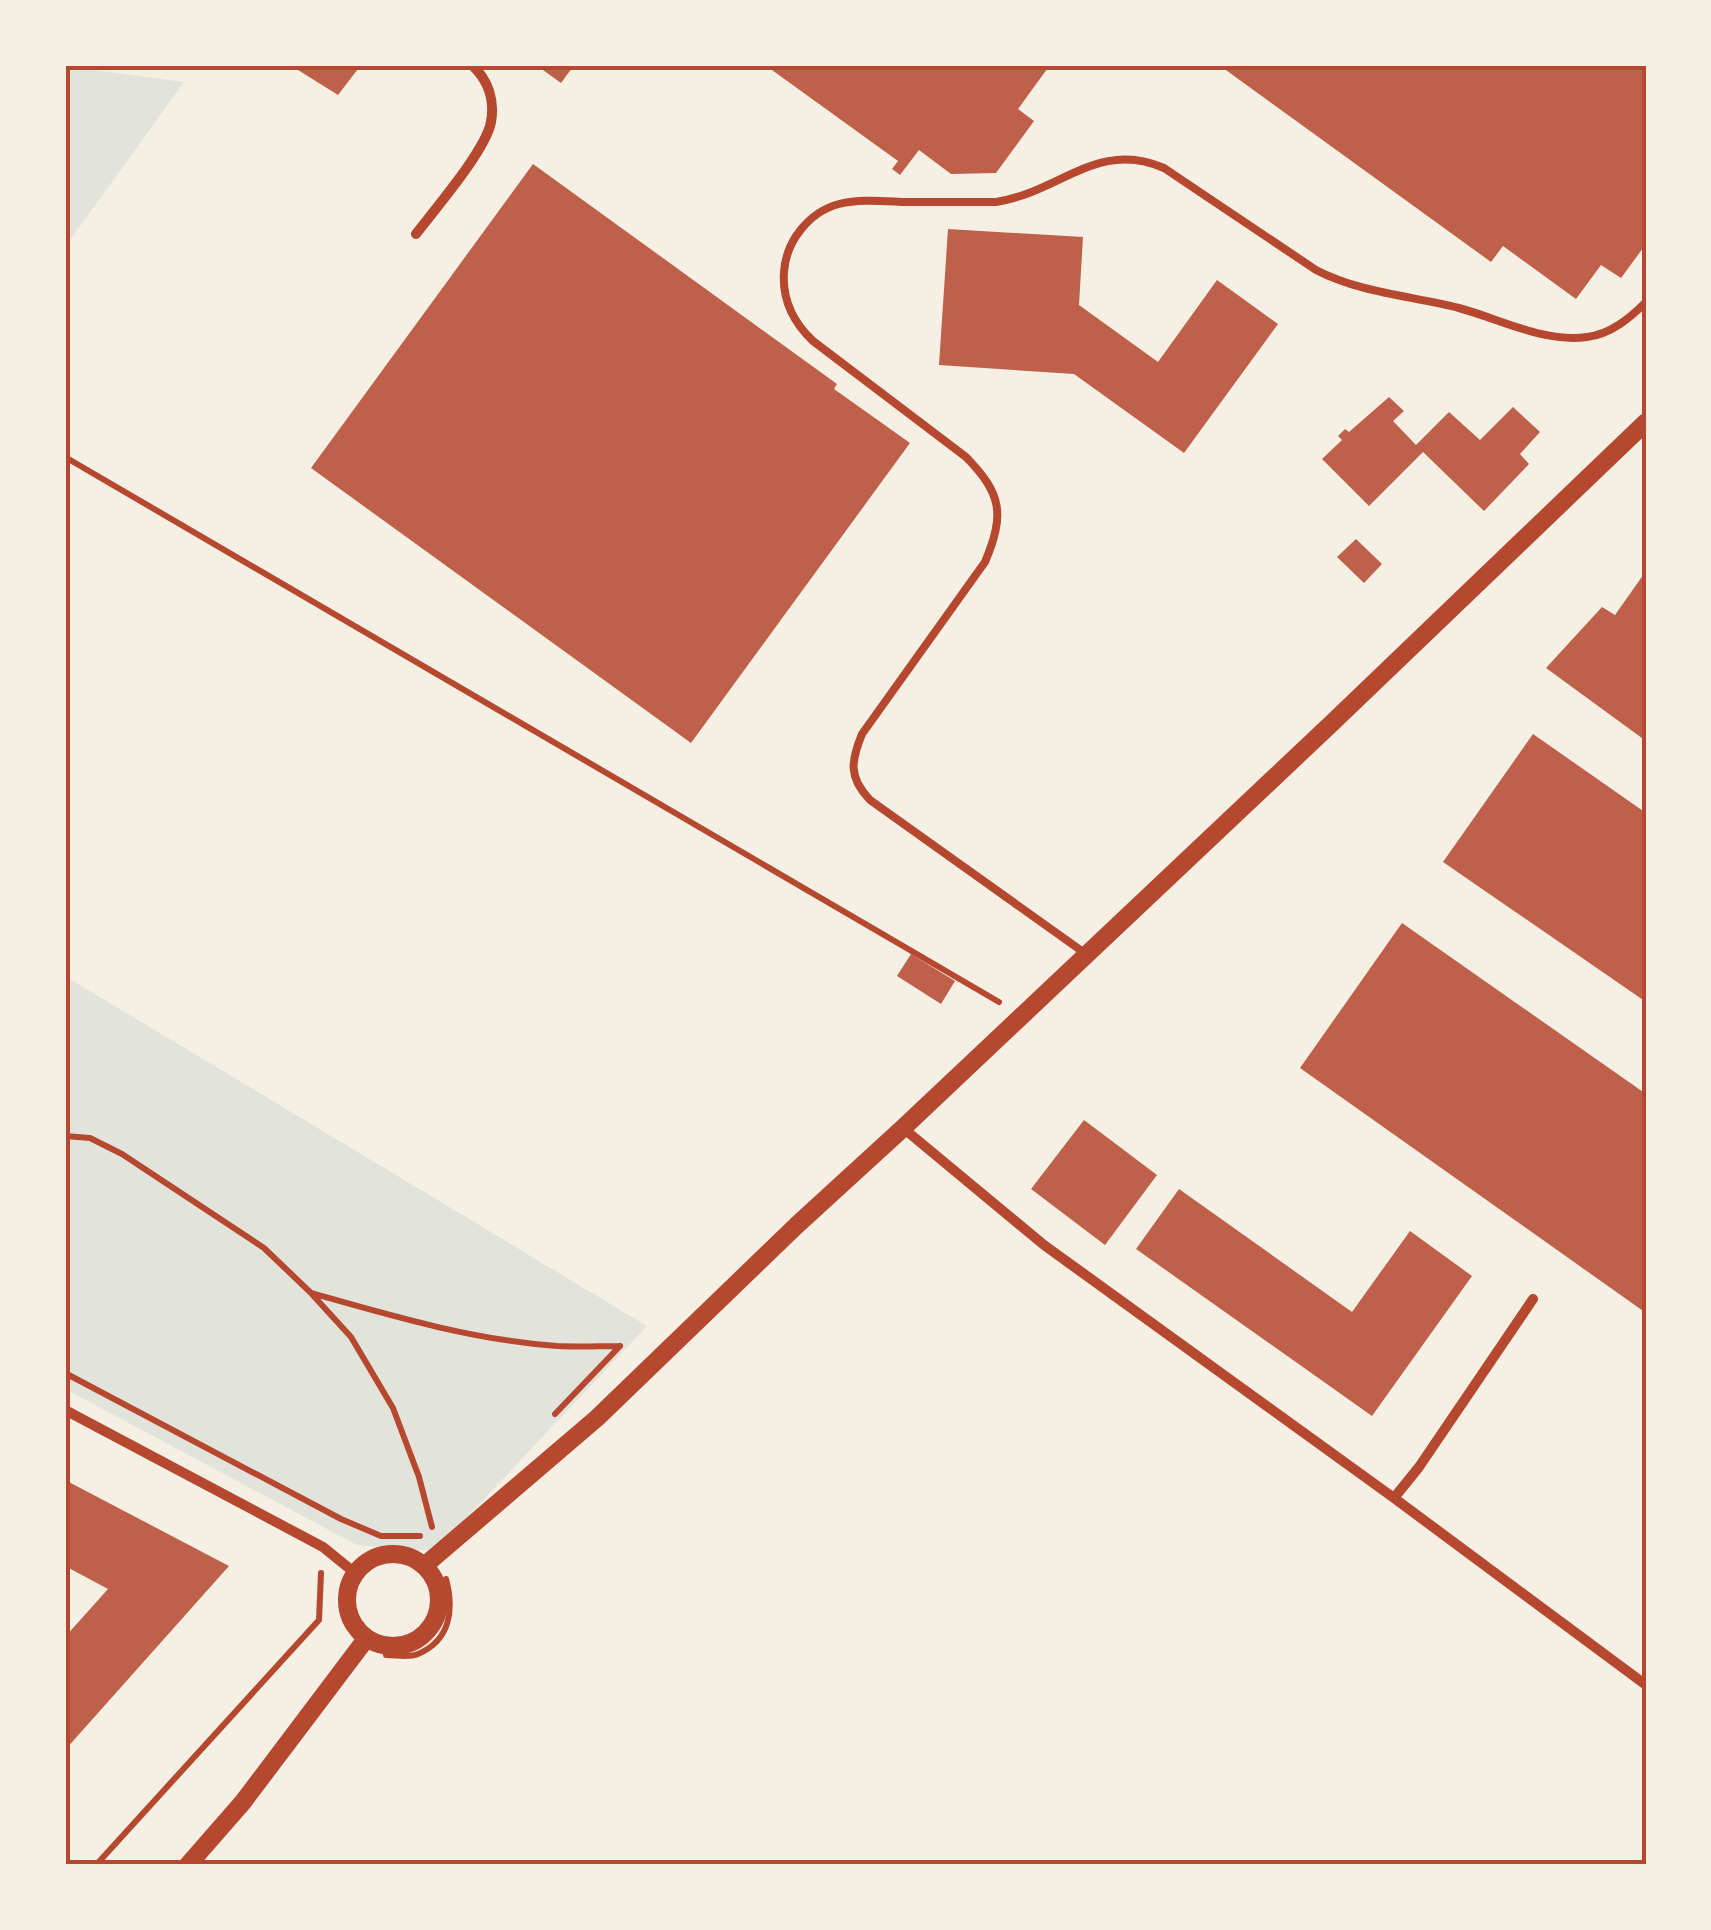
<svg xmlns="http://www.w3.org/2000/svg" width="1711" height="1930" viewBox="0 0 1711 1930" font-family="Arial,sans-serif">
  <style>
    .green { fill: #e2e4dc }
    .building { fill: #bf614a }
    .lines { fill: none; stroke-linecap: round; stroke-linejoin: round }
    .path { stroke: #b5482f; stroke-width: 6 }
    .service { stroke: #b5482f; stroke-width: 8 }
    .minor { stroke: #b5482f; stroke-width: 10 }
    .tertiary { stroke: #b5482f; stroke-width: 18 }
    .neatline { fill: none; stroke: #b5482f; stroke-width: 4 }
  </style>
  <rect width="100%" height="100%" fill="#f6efe4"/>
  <!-- green -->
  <path class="green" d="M65 66 184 82 65 247Z
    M65 976 647 1326 435 1551 357 1545 65 1389Z"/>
  <!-- building -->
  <path class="building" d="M290 65H361L338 95Z
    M536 65H567L572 68 561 83Z
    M765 65H1050L1018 109 1034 121 996 173 951 174 919 150 900 175 892 169 898 161Z
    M1219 65H1646V244L1621 278 1601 265 1576 299 1503 246 1491 262Z
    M533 164 837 384 834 389 910 443 691 743 311 468Z
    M948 229 1083 237 1079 305 1158 362 1217 280 1278 324 1184 453 1074 374 939 365Z
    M1389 397 1404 411 1393 421 1416 445 1449 412 1480 440 1513 407 1540 432 1520 454 1529 464 1484 511 1423 452 1369 506 1322 459 1342 440 1338 436 1345 429 1349 432Z
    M1356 539 1382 564 1364 583 1337 557Z
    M1646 571V741L1546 668 1602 607 1615 615Z
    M1533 734 1646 813V1002L1443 862Z
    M1402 923 1646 1094V1313L1300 1068Z
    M911 954 955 981 941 1004 897 976Z
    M1084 1120 1157 1175 1105 1245 1031 1189Z
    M1179 1189 1352 1312 1410 1231 1472 1276 1372 1416 1136 1249Z
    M65 1480 229 1566 65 1750V1637L108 1589 65 1566Z"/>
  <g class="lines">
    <!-- path -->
    <path class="path" d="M65 457 999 1002
      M65 1136 90 1138 122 1154 264 1248 310 1292 351 1337 393 1408 419 1477 432 1527
      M311 1293C392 1316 473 1340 557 1346 578 1347 599 1346 620 1346
      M65 1373 341 1519 381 1536H420
      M555 1414 620 1346
      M386 1655C396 1655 409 1658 418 1654 451 1640 454 1609 446 1579
      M96 1865 319 1620 321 1573"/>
    <!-- service -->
    <path class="service" d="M1086 954 870 800C848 777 851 761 862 734L985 562C1005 514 1002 494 966 457L813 341C793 322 782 300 784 272 786 241 809 212 839 204 859 199 881 201 902 202 933 202 964 202 996 202 1060 192 1098 139 1164 168L1316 270C1360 293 1412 296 1459 308 1500 319 1544 343 1587 337 1611 334 1630 318 1646 302"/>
    <!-- minor -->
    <path class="minor" d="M416 234C435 209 486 150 491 122 495 100 488 80 472 65
      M903 1128 1044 1245 1394 1498 1419 1467 1533 1299
      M65 1410 323 1547 355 1573
      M1394 1498 1646 1685"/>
    <!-- tertiary -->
    <path class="tertiary" d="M347 1600a46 46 0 1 1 92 0a46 46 0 1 1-92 0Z
      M424 1566 597 1418 797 1225 903 1128 1332 723 1646 422
      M188 1865 243 1802 366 1639"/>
  </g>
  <!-- border -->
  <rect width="1711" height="1930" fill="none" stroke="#f6efe4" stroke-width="135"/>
  <rect x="68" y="68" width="1576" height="1794" class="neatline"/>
</svg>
